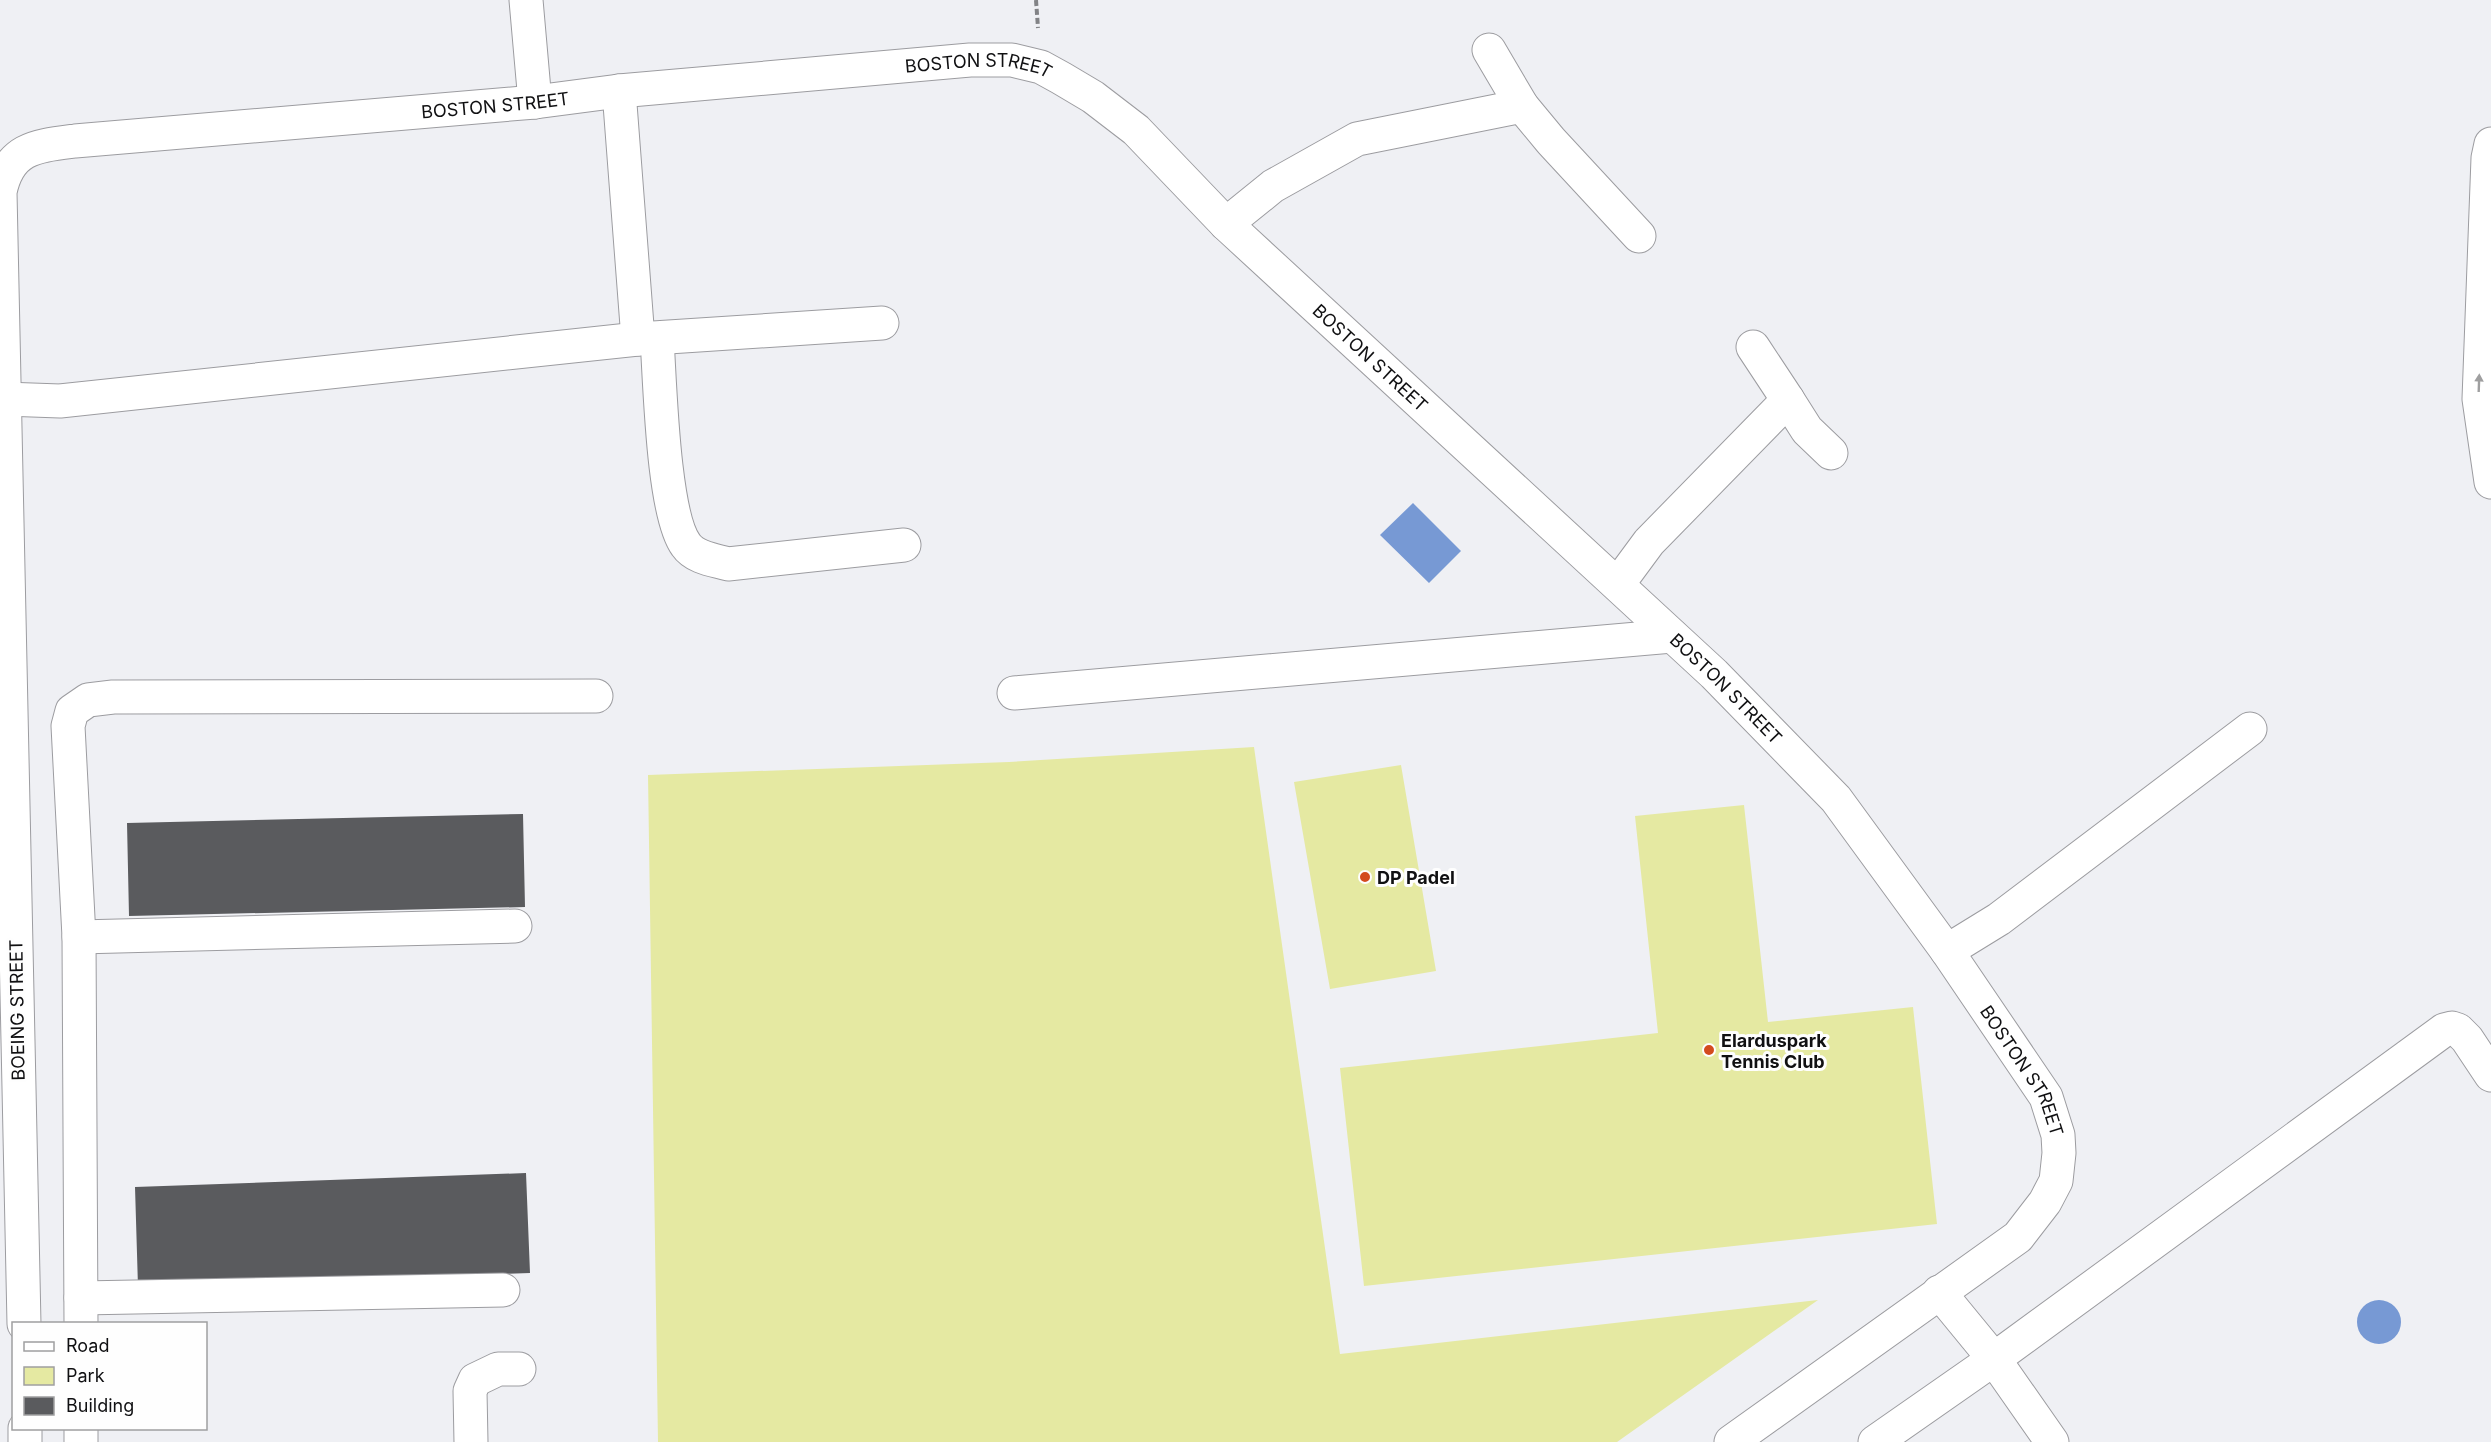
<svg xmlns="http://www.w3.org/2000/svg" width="2491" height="1442" viewBox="0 0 2491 1442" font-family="Inter,sans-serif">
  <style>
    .green { fill: #e5e9a2 }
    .water { fill: #7799d4 }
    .building { fill: #5a5b5e }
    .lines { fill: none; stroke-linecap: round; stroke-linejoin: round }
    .minor-casing { stroke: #9c9ca0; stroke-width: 35 }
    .primary-casing { stroke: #9c9ca0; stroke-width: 35 }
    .path { stroke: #828386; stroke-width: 4; stroke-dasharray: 6 3; stroke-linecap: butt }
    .minor { stroke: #fff; stroke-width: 33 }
    .primary { stroke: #fff; stroke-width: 33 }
    .oneway { fill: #9f9fa0 }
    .poi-dot { fill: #d34b1e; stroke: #fefefe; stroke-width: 2 }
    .labels { text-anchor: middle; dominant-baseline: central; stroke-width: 6; stroke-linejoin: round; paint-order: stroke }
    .street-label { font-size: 18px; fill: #101012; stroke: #fefefe }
    .poi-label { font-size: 18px; font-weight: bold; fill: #101012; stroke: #fefefe; text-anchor: start }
  </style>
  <rect width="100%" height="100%" fill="#eff0f4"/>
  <!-- green -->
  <path class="green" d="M1254 747 1340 1354 1818 1300 1617 1442H658L648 775 1009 762Z
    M1401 765 1436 971 1330 989 1294 782Z
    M1744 805 1768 1022 1913 1007 1937 1224 1364 1286 1340 1068 1658 1033 1635 816Z"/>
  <!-- water -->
  <path class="water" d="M1413 503 1461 551 1429 583 1380 535Z
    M2357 1322a22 22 0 1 1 44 0a22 22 0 1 1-44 0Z"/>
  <!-- building -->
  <path class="building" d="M523 814 525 907 129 916 127 823Z
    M526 1173 530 1273 138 1287 135 1187Z"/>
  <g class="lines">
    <defs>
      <g id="minor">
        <path d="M526 0 535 102"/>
        <path d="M1489 50 1522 106 1551 141 1639 236"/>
        <path d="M619 91 638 339 882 323"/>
        <path d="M1226 224 1273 186 1357 139 1522 106"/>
        <path d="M657 339C660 384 663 514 686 545 695 558 714 560 728 564L904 545"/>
        <path d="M4 399 60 401 638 339"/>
        <path d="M1788 400 1807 430 1831 453"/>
        <path d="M1618 584 1649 542 1788 400 1753 347"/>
        <path d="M1014 693 1672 636"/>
        <path d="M79 937 515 926"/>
        <path d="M1947 951 1999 919 2250 729"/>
        <path d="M1939 1292 1994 1359 2052 1442"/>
        <path d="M81 1298 503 1290"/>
        <path id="s1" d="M24 1324 0 192C9 148 35 146 75 141L535 102 619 91 970 60H1012L1041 67 1061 78 1093 97 1136 130 1226 224 1714 674 1836 799 1947 951 2046 1097 2058 1135 2059 1153 2056 1181 2045 1202 2018 1237 1731 1442"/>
        <path d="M81 1324 79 937 68 726 72 711 88 700 113 697 596 696"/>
        <path d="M25 1428V1442"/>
        <path d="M81 1428V1442"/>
        <path d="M471 1442 470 1391 475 1380 498 1369H519"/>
        <path d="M1875 1442 1994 1359 2444 1030 2452 1028 2458 1030 2467 1039 2491 1075"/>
      </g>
      <path id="primary" d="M2491 144 2488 158 2479 399 2491 482"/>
    </defs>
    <!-- minor casing -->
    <use href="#minor" class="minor-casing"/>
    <!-- primary casing -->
    <use href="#primary" class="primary-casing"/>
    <!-- path -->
    <path class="path" d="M1036 0 1038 28"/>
    <!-- minor -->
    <use href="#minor" class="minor"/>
    <!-- primary -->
    <use href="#primary" class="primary"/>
  </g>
  <!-- one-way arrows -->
  <defs><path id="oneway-solid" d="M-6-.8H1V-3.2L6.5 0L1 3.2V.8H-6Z" transform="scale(1.5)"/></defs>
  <use class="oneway" href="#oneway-solid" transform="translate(2479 383) rotate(-88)"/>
  <!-- markers -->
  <g class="poi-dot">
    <circle cx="1365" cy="877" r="6"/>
    <circle cx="1709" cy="1050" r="6"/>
  </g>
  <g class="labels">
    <!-- street labels -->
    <g class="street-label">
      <text stroke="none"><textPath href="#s1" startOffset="2140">BOSTON STREET</textPath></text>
      <text stroke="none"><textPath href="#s1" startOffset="1654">BOSTON STREET</textPath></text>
      <text stroke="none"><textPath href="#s1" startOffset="2644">BOSTON STREET</textPath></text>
      <text stroke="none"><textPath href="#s1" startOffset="3130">BOSTON STREET</textPath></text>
      <text transform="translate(17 1010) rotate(-91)">BOEING STREET</text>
      <text stroke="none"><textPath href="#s1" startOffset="3616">BOSTON STREET</textPath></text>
    </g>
    <!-- poi labels -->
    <g class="poi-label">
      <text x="1377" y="877">DP Padel</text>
      <text x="1721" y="1040">Elarduspark<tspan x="1721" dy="21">Tennis Club</tspan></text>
    </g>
  </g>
  <!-- legend -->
  <rect x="12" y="1322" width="195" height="108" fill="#fefefe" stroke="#9f9fa0" stroke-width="1.5"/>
  <rect x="24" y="1342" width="30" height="9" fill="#ffffff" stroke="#9f9fa0" stroke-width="1.5"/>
  <text x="66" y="1352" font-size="18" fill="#101012">Road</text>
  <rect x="24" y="1367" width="30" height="18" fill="#e5e9a2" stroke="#9f9fa0" stroke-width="1.5"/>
  <text x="66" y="1382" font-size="18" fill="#101012">Park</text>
  <rect x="24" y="1397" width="30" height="18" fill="#5a5b5e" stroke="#9f9fa0" stroke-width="1.5"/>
  <text x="66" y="1412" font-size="18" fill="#101012">Building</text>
</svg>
